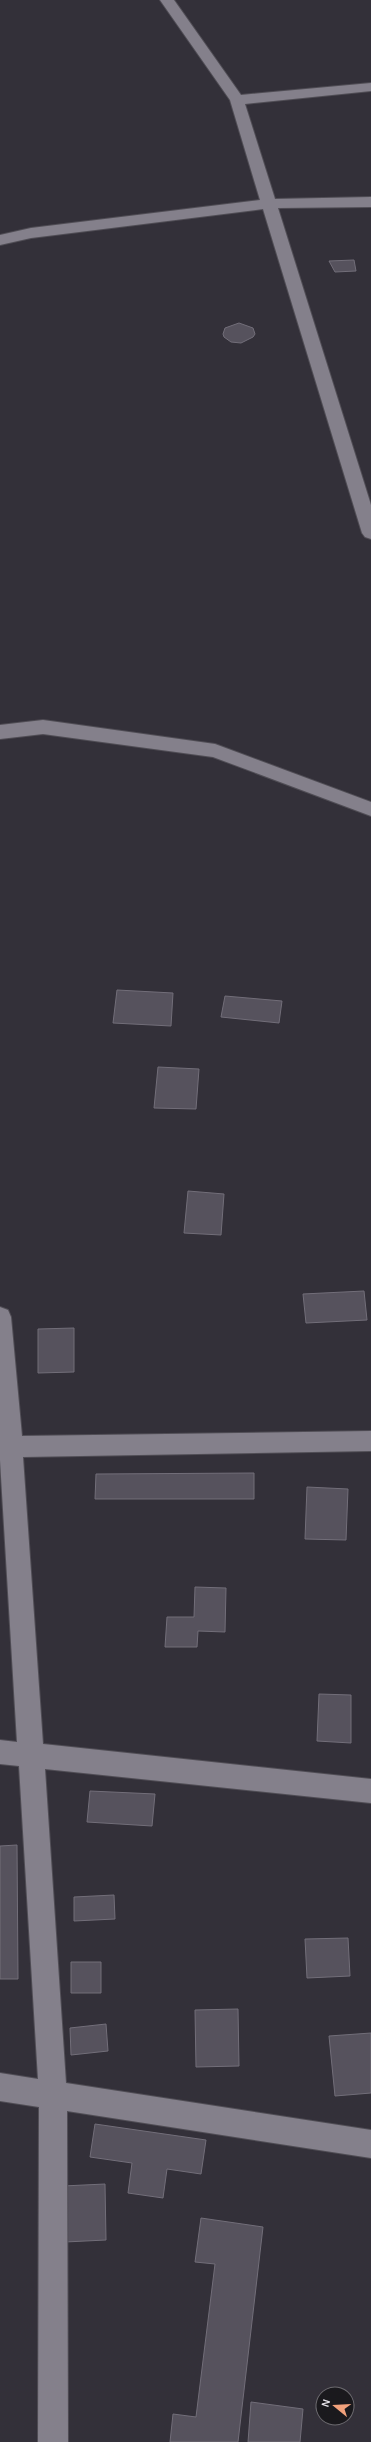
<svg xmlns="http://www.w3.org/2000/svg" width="371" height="2442" viewBox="0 0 371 2442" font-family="Karla,sans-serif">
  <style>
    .building { fill: #56525d; stroke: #726e79 }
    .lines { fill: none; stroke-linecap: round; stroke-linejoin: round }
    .minor-casing { stroke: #504d55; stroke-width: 2 }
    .minor { fill: #84808b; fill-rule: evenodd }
  </style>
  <rect width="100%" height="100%" fill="#333039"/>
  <!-- building -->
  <path class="building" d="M354 260 356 271 335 272 329 261Z
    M239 323 253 328 255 334 253 337 241 343 231 342 224 337 223 334 225 328Z
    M117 990 173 993 171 1026 113 1023Z
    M225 996 282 1001 279 1023 221 1017Z
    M158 1067 199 1069 196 1109 154 1108Z
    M188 1191 224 1194 221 1235 184 1233Z
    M364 1291 367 1320 306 1323 303 1294Z
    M74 1328V1372L38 1373V1329Z
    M254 1473V1499H95L96 1474Z
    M307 1487 348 1489 346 1540 305 1539Z
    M195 1587 226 1588 225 1632 198 1631 197 1647H165L167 1617H194Z
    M319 1694 351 1695V1743L317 1741Z
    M90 1791 155 1794 152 1826 87 1822Z
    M17 1845 18 1979H0V1846Z
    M114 1895 115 1919 74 1921V1897Z
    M348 1938 350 1976 307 1978 305 1939Z
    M71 1962H101V1993H71Z
    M238 2009 239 2066 196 2067 195 2010Z
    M106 2024 108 2051 71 2055 70 2028Z
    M371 2033V2093L335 2096 329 2036Z
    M95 2124 206 2140 201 2174 167 2169 163 2198 128 2193 132 2163 90 2157Z
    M105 2184 106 2240 65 2242 63 2186Z
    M201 2218 263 2227 238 2442H170L173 2414 196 2417 215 2264 195 2262Z
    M251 2402 303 2409 300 2442H248Z"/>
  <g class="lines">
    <defs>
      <path id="minor" d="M160 0H174L241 95 371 83V91L245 104 275 199 371 197V207L278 208 371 505V539L365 537 362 533 263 209 31 238 0 245V235L31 228 260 200 230 100Z
        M43 720 215 744 371 802V816L213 757 43 734 0 739V725Z
        M0 1307 8 1310 11 1317 22 1436 371 1431V1451L23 1457 43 1744 371 1779V1803L45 1769 66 2083 371 2130V2158L67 2111 68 2442H38L39 2107 0 2101V2073L38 2079 19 1766 0 1764V1740L17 1742 0 1460Z"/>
    </defs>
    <!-- minor casing -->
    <use href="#minor" class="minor-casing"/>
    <!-- minor -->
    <use href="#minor" class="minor"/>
  </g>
  <!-- north arrow -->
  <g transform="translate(335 2406) rotate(288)"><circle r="19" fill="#1a191d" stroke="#6c6a6f"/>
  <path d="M0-3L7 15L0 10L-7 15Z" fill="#f1a17c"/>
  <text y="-6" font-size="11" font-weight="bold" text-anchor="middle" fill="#e6e4ea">N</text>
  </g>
</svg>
